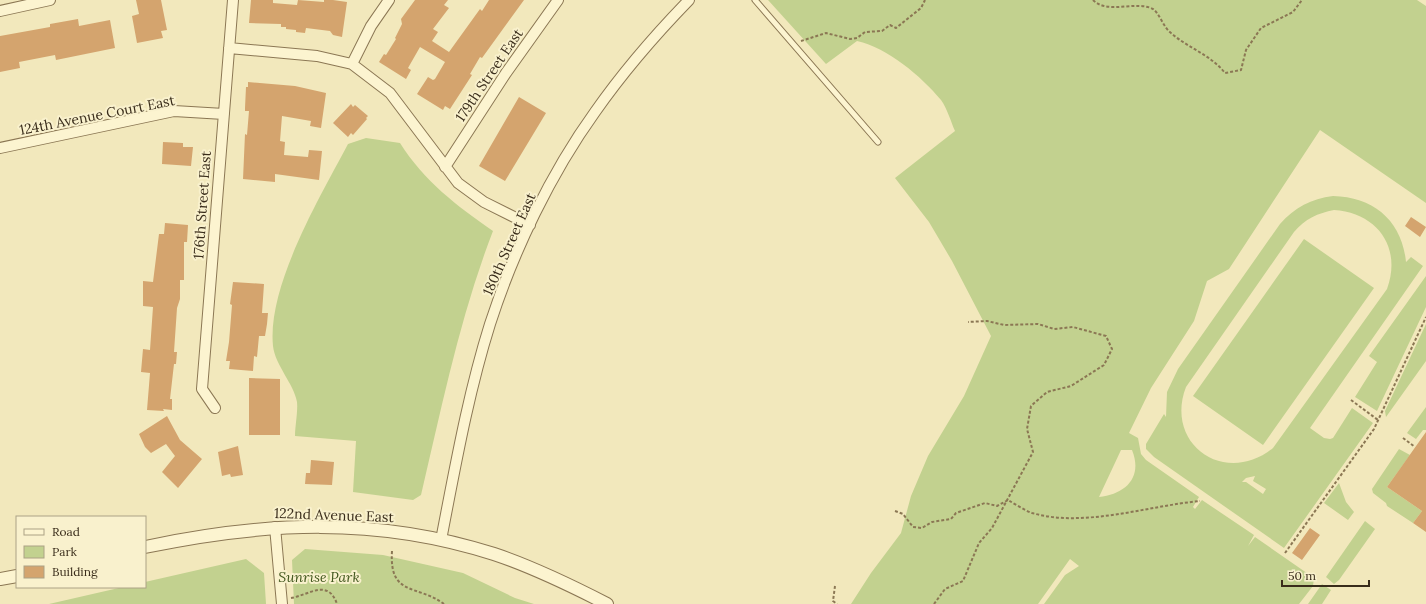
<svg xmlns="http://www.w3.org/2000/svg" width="1426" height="604" viewBox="0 0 1426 604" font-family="Lora,serif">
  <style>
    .green { fill: #c2d18f; fill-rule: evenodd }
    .building { fill: #d4a46e }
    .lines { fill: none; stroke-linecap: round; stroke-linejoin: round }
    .service-casing { stroke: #8b7754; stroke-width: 7 }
    .minor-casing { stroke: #8b7754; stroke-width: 12 }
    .tertiary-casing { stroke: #8b7754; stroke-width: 14 }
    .path { stroke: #8b7754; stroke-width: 2; stroke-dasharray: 3 2; stroke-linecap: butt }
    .service { stroke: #fcf4d0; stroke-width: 5 }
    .minor { stroke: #fcf4d0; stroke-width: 10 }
    .tertiary { stroke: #fcf4d0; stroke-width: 12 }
    .labels { text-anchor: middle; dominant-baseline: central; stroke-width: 4; stroke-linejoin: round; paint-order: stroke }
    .street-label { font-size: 14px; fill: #392c1a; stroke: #f9f1cd }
    .park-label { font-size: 14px; font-style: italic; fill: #43581f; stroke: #f9f1cd }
  </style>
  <rect width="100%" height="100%" fill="#f2e8bc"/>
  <!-- green -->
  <path class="green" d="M768 0H1417L1426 6V203L1320 130 1229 269 1207 281 1194 321 1151 388 1129 433 1138 438 1141 454 1146 460 1199 497 1193 507 1195 509 1202 500 1254 535 1248 546 1255 537 1314 578 1313 586 1299 604H1044L1065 575 1079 566 1070 559 1038 604H851L871 573 901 533 911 496 928 456 964 396 991 336 952 261 929 222 895 178 955 131C951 122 947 108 941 100 921 76 888 48 857 41L826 64ZM1121 450H1132C1143 477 1126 494 1099 497Z
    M366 138 400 143C424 181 457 206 493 231 460 316 442 406 421 495L413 500 353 492 356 441 295 436C295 426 298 412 297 402 294 384 275 365 273 346 267 286 320 197 348 144Z
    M1333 196C1374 197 1402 221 1406 262L1411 257 1423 266 1310 428 1324 438 1330 439 1333 438 1352 408 1373 423 1284 548 1154 457 1146 449V444L1164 414 1166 417 1167 392 1178 369 1280 224C1295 207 1311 199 1333 196ZM1334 210C1378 213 1402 248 1387 289L1273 448C1225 487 1164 444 1186 387L1294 232C1305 219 1318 213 1334 210ZM1255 476 1253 481 1266 489 1263 494 1246 482H1242L1246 478Z
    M1304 239 1374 288 1263 445 1193 396Z
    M1426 276V307L1377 411 1355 397 1377 362 1369 356Z
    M1426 324V361L1386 417 1385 411Z
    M1426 407V430H1423L1416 439 1407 433Z
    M1399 449 1410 455 1387 487 1422 511 1413 523 1387 506 1386 503 1373 493 1372 489Z
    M1339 483 1346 502 1354 512 1348 520 1324 503Z
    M1365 521 1375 529 1339 580 1334 584 1326 577Z
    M305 549 383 555 463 573 515 598 534 604H294L292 560Z
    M246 559 264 573 266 604H49L123 587H145V582Z
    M1322 584 1331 590 1322 604H1308Z"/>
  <!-- building -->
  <path class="building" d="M136 0H161L167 30 161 31 163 38 137 43 132 16 139 14Z
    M251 0H273V3L297 5 298 0 324 2V0H333L347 2 342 37 333 35 330 31 306 28 305 33 296 32V30L286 29V27H281V24L249 23Z
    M415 0H448L444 5 449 8 433 29 438 32 432 41 449 52 480 9 482 11 489 0H524L482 58 480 57 470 74 472 75 450 109 445 106 443 110 417 94 428 77 433 80 435 79 445 62 420 47 408 68 411 70 406 79 379 62 384 54 386 55 396 39 395 38 402 24 401 19Z
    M78 19 79 26 110 20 115 48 56 60 55 55 19 62 20 68 0 72V36L50 27V24Z
    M248 82 295 86 326 93 321 128 310 126 311 121 282 116 280 141 285 142 284 155 308 157 309 150 322 151 319 180 275 174V182L243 179 245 134 247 135 249 111H245V108L246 87H248Z
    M519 97 546 113 505 181 479 166Z
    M351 104 353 107 355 105 368 116 366 118 367 119 353 135 351 133 348 137 333 123Z
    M163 142 183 143V147H193L191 166 162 164Z
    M1411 217 1426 227 1420 237 1405 226Z
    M165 223 188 225 187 242H184V280H180V299L177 308 174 352H177L176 364H174L170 399H172V410L163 409 164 411 147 410 150 373 141 372 143 349 150 350 153 307 143 306V281L153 282 159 234H164Z
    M233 282 264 284 262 313H268L267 324 265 336H259L257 357 254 356 253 371 229 369 230 361H226L229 342 232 305 230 304Z
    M249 378 280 379V435H249Z
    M167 416 180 440 202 459 178 488 162 472 175 456 166 444 151 453 145 447 139 434Z
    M1426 432V532L1413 523 1422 511 1387 487Z
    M238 446 243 475 231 477 230 474 222 476 218 452Z
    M311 460 334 462 332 485 305 484 306 473H310Z
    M1310 528 1320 535 1302 560 1292 553Z"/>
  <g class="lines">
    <defs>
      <path id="service" d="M755 0 878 142"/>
      <path id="minor" d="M0 11 50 0
        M229 48 317 56 352 64 390 93 458 183 484 202 530 225
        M352 64 371 26 389 0
        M0 148 174 111 224 114
        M445 167 506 73 558 0
        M215 408 202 389 233 0
        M275 527 282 604
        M441 540C455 468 468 394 490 324 513 252 551 173 595 112 623 72 655 35 689 0"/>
      <path id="tertiary" d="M145 547C264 522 376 516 494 554 533 567 570 585 607 604
        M0 579 17 576"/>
    </defs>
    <!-- service casing -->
    <use href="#service" class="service-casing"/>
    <!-- minor casing -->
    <use href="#minor" class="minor-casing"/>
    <!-- tertiary casing -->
    <use href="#tertiary" class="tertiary-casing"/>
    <!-- path -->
    <path class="path" d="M1093 0C1108 15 1136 0 1153 9 1160 14 1163 27 1171 33 1188 48 1211 55 1225 73L1241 70 1246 50 1261 28 1293 12 1302 0
      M801 41 826 33 850 39 857 38 865 32 882 31 890 25 896 28 921 8 925 0
      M1351 400 1378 420
      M1403 438 1415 447
      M895 511 903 514 913 527 922 528 932 522 951 519 956 513 985 503 997 506 1008 500C1015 504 1024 510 1032 513 1084 528 1147 506 1200 501
      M392 551C389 597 417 584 444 604
      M1285 553 1374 429 1426 317
      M835 586 833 601 837 604
      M291 598C309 595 328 578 337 604
      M934 604 945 589 963 581 979 543 992 528 1033 452 1027 429 1031 406 1047 392 1071 386 1104 365 1112 349 1106 336 1073 327 1054 329 1038 324 1004 325 987 321 968 322"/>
    <!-- service -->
    <use href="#service" class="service"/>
    <!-- minor -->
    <use href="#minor" class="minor"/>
    <!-- tertiary -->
    <use href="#tertiary" class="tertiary"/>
  </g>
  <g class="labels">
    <!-- street labels -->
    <g class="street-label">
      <text transform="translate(489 75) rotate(-56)">179th Street East</text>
      <text transform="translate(97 115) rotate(-11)">124th Avenue Court East</text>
      <text transform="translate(202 205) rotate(-86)">176th Street East</text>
      <text transform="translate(509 244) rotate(-66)">180th Street East</text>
      <text transform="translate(334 515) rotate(2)">122nd Avenue East</text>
    </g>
    <!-- park labels -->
    <g class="park-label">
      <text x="319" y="577">Sunrise Park</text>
    </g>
  </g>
  <!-- legend -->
  <rect x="16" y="516" width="130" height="72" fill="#f9f1cd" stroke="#aca285"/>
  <rect x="24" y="529" width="20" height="6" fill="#fcf4d0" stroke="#aca285"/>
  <text x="52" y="536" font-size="12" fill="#392c1a">Road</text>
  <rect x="24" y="546" width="20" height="12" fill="#c2d18f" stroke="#aca285"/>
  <text x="52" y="556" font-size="12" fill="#392c1a">Park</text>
  <rect x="24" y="566" width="20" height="12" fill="#d4a46e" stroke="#aca285"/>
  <text x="52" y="576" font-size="12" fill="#392c1a">Building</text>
  <!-- scale -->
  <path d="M1282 580v6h87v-6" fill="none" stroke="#392c1a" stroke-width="2"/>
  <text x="1288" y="580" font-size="12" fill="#392c1a" stroke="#f9f1cd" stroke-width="3" paint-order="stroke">50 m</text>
</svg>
